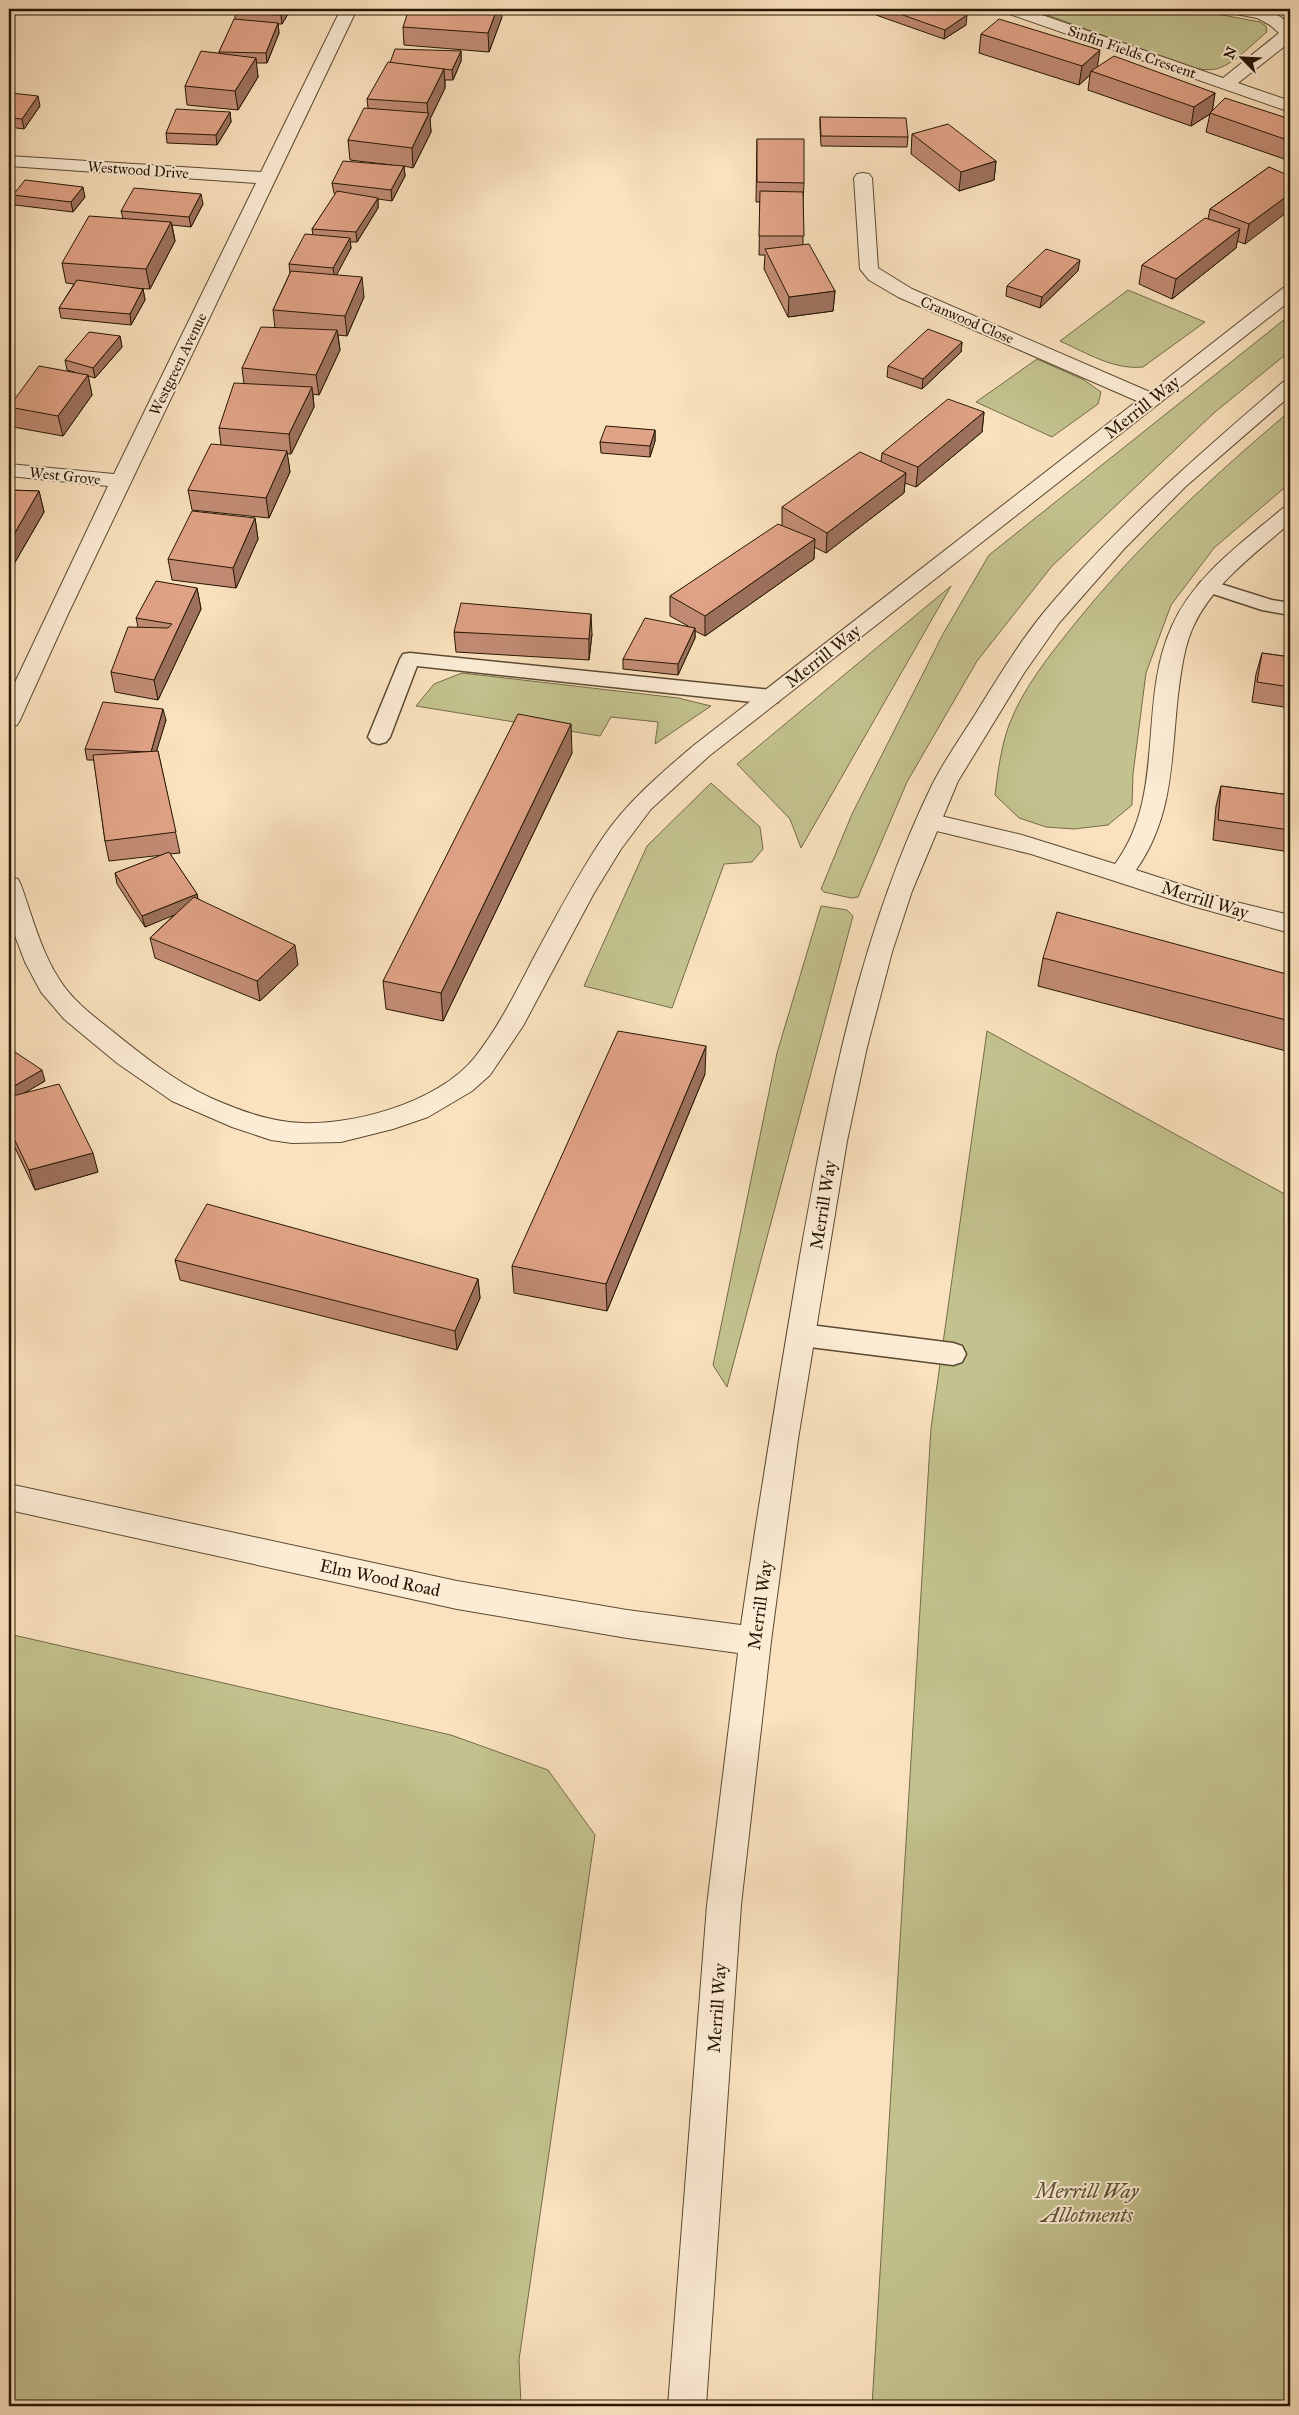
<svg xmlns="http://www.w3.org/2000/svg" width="1299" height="2415" font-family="'IM FELL Great Primer',serif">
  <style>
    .green { fill: #c3c28e; stroke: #746c48 }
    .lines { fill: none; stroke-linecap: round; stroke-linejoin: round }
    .service-casing { stroke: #5b4932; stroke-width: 3 }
    .minor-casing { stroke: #5b4932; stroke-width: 2 }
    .tertiary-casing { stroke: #5b4932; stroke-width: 2 }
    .service { fill: #fcecd5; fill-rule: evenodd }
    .minor { fill: #fcecd5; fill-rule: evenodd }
    .tertiary { fill: #fcecd5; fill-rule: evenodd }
    .wall { fill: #c28c74; stroke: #261603 }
    .shaded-wall { fill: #9e725e; stroke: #261603 }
    .building { fill: #e1a387; stroke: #261603 }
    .labels { text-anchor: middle; stroke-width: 4; stroke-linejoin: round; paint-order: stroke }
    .far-street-label { font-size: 15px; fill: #261603; stroke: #fcecd5 }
    .street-label { font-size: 18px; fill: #261603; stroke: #fcecd5 }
    .near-park-label { font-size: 21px; font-style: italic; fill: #5d5234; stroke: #fcecd5 }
  </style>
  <rect width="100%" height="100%" fill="#fae2be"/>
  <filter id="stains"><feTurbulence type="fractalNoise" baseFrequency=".004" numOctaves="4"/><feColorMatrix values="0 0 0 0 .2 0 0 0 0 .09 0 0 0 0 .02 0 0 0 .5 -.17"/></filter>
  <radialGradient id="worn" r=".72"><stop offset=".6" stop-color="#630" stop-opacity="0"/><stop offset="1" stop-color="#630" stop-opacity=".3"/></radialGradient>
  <!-- green -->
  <g class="green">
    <path d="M1031,9H1190L1260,22L1266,26L1267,32C1253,43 1231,67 1215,69C1206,71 1195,68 1186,66Z"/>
    <path d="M1128,290L1205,322L1143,367C1113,370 1087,353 1060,341Z"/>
    <polygon points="1290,315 1290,351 1215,412 1052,566 977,661 907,782 858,897 851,898 824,892 821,889 852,814 943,634 989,555"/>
    <polygon points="1037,359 1084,380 1101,392 1098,404 1052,437 976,402"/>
    <path d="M1290,411V483L1214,548L1171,605L1146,673L1133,774L1132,805L1108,825L1074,829L1046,827L1019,818L995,795C998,771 1001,747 1009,725C1023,688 1049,656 1073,626C1137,546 1212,477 1290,411Z"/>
    <polygon points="951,586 801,848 790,819 737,764"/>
    <polygon points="462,673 678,698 711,706 655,744 658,722 611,717 600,736 416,706 434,684"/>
    <polygon points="711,783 760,827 763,849 752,862 724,864 672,1008 584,986 647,846"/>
    <polygon points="821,906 847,910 853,916 727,1387 713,1365 777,1053"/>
    <polygon points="987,1031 1290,1197 1290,2406 872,2406 931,1428"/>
    <polygon points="9,1634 451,1735 548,1770 595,1835 519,2360 521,2406 9,2406"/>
  </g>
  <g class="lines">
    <defs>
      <g id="service">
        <polygon points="1208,580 1272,600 1290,603 1290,615 1262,610 1201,590 1198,586 1201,582"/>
        <polygon points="410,653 771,690 778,692 781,697 778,702 771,704 417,666 390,737 386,742 379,744 372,742 368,737 400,659 403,654"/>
        <polygon points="802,1324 953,1343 962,1346 966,1354 962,1362 953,1365 802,1346 793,1342 789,1335 793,1328"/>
      </g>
      <g id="minor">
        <polygon points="341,9 357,9 68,614 20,720 17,725 9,727 9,695 108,486 9,476 9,464 114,474 256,183 9,166 9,156 261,172"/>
        <path d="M1002,9H1025L1223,78L1279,33L1270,25L1257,18L1225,12L1223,9C1246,8 1275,6 1290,26V42L1238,83L1290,101V112L1004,12Z"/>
        <path d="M863,173L869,174L872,178L878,268L912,289L1150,392L1283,288L1290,286V301L709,756L651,809L621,849L594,893L523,1026L490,1075L472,1091L428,1117L393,1129L341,1142L292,1143L271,1140L232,1127L172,1101L117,1063L64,1019L41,992L25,962L9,920V877L18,879L21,885C32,916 41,951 59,979C72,1000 92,1015 111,1030C142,1055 174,1081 211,1098C236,1109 262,1119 289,1122C346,1129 439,1103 475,1057C498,1028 515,994 532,961C554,920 576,878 602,839C627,802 659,775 693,746L1137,401L898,297L869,280L860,269L854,178L857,174Z"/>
        <path d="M1290,506V523C1256,553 1214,583 1194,625C1184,646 1181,672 1178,695C1171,758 1174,816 1136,870L1232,901L1290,915V933L1192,906L1031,854L920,827L916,821L920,815L928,813L1022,835L1115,864C1167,794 1137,702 1172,626C1194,576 1243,542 1283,508Z"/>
      </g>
      <path id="tertiary" d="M1290,380V396L1185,487L1124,549L1059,623L1024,673L958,781L912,891L892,952L867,1047L847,1141L798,1439L771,1641L741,1905L706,2406H668L707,1905L738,1653L627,1638L457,1609L9,1510V1484L457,1581L627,1610L741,1625C759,1502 779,1379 800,1256C829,1094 860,932 933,783C947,756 966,730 981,705C1001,673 1021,640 1045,611C1116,526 1199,454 1283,382Z"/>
    </defs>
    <!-- service casing -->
    <use href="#service" class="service-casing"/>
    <!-- minor casing -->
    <use href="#minor" class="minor-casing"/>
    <!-- tertiary casing -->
    <use href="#tertiary" class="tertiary-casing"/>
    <!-- service -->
    <use href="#service" class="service"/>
    <!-- minor -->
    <use href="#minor" class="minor"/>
    <!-- tertiary -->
    <use href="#tertiary" class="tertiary"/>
  </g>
  <!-- wall -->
  <g class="wall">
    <polygon points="237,9 291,9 282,24 278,24 279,33 267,63 256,63 258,77 238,110 187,105 185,86 219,53 219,52 235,19 235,13"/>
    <polygon points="877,9 948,9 966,25 944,39 876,15"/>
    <polygon points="502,17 489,52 404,45 403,27"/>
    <polygon points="981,34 1097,67 1215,93 1212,111 1290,119 1290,161 1206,132 1210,114 1191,126 1088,90 1090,75 1079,85 979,53"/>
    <polygon points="461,51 461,61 453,80 445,80 445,88 430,119 431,132 413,168 404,166 405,176 392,201 378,199 378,208 357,242 350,242 351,248 336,275 364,297 347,336 338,335 340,350 319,395 313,394 314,407 291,454 287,454 290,472 269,518 192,510 188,490 221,445 219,428 244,384 242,368 275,328 273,310 290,273 289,264 313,235 312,229 336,194 334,193 332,183 392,165 350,160 348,140 368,108 367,99 390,63"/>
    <polygon points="9,96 40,106 24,129 9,127"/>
    <polygon points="230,112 231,122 217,145 167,143 166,133"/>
    <polygon points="820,117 908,137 907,147 821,146 820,127"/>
    <polygon points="912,134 996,161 994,180 959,191 911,154"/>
    <polygon points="757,139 804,183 803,202 803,245 835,291 833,311 788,317 764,269 765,255 759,255 760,202 756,202"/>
    <polygon points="1269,167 1245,244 1237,241 1236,248 1172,299 1139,284 1142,265 1208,219 1210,209"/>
    <polygon points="13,195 85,197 73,212 15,205"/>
    <polygon points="203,204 191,227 172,225 175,241 150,289 131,288 143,289 145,300 131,325 61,318 59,308 74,284 66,283 62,263 123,218 121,211"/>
    <polygon points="1078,271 1040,308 1006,296 1007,286"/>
    <polygon points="120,336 122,347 95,378 88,376 92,395 63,436 13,427 9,406 74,372 67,370 65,360"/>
    <polygon points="962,342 961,352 922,389 887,377 888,366"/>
    <polygon points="984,412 982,432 916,487 905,483 904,493 826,553 814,547 814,559 705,636 695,631 695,638 678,675 623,669 623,659 688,626 670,616 670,596 782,526 782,507 881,461 882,453"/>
    <polygon points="655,430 655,441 650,457 601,453 600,442"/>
    <polygon points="9,490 39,491 44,512 14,564 9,563"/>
    <polygon points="255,518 258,539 236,588 172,580 168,559"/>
    <polygon points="197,588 201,609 158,700 115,692 111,672 138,627 136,618"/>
    <polygon points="454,632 592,634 589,660 456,652"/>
    <polygon points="1262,653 1290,657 1290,708 1252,702 1256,674"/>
    <polygon points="166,720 156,751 158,751 180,853 170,854 197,894 198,899 298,965 260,1001 155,958 150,938 175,914 145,927 117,884 115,873 163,855 109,861 105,841 94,760 87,760 85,749"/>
    <polygon points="572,753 443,1021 386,1009 383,981"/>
    <polygon points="1221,786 1290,795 1290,852 1213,840 1216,806"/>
    <polygon points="1043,958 1290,975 1290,1052 1038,986"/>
    <polygon points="9,1048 45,1081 24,1093 98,1172 35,1190 9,1135"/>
    <polygon points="705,1074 607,1311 514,1293 512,1266"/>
    <polygon points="175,1260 478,1279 480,1298 457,1350 180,1280"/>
  </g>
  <!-- shaded-wall -->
  <g class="shaded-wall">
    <polygon points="285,9 291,9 282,24 281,15"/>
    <polygon points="497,9 501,9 502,17 489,52 488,33"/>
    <polygon points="967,15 966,25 944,39 945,30"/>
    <polygon points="278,23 279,33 267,63 266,53"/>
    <polygon points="1100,50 1097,69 1091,71 1090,75 1079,85 1082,66"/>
    <polygon points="461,51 461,61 453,80 452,70"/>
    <polygon points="256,58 258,77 238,110 235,91"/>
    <polygon points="444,69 445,88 430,119 431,132 413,168 412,148 428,116 427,103"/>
    <polygon points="1215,93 1212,113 1210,113 1210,114 1191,126 1194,107"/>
    <polygon points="38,96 40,106 24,129 22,119"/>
    <polygon points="230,112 231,122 217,145 216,135"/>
    <polygon points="996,161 994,180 959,191 961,172"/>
    <polygon points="404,166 405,176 392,201 391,190"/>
    <polygon points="83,187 85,197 73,212 71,202"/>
    <polygon points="201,194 203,204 191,227 189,217"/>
    <polygon points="1290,194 1290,210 1245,244 1249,224"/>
    <polygon points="378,198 378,208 357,242 356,232"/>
    <polygon points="171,222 175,241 150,289 146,269"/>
    <polygon points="1240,229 1236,248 1172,299 1176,279"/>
    <polygon points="350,238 351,248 335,278 333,268"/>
    <polygon points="1080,260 1078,271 1040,308 1042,297"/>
    <polygon points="362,277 364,297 347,336 345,316"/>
    <polygon points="143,289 145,300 131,325 130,314"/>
    <polygon points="835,291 833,311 788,317 789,297"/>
    <polygon points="337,330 340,350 319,395 316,375"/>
    <polygon points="120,336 122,347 95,378 93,368"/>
    <polygon points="962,342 961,352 922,389 923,379"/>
    <polygon points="88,375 92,395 63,436 58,416"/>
    <polygon points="312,387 314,407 291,454 289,434"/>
    <polygon points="984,412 982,432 916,487 918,467"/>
    <polygon points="655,430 655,441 650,457 650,446"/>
    <polygon points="287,451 290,472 269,518 266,498"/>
    <polygon points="906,473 904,493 826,553 827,533"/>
    <polygon points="39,491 44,512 14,564 9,543"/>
    <polygon points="255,518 258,539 236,588 233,568"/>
    <polygon points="815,539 814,559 705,636 705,616"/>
    <polygon points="197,588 201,609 158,700 154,680"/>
    <polygon points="591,614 592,634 589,660 589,639"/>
    <polygon points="695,628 695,638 678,675 678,664"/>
    <polygon points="163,709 166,720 153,763 151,752"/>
    <polygon points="571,724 572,753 443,1021 441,993"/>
    <polygon points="197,894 199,905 145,927 142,916"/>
    <polygon points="295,945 298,965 260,1001 257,981"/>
    <polygon points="706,1046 705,1074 607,1311 606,1284"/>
    <polygon points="42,1070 45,1081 9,1102 9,1089"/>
    <polygon points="93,1153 98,1172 35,1190 29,1170"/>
    <polygon points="9,1253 14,1268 9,1277"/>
    <polygon points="478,1279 480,1298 457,1350 455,1331"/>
  </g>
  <!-- building -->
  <g class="building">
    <polygon points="237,9 285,9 281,15 235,13"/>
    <polygon points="409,9 497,9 488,33 403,27"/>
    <polygon points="886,9 948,9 967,15 945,30"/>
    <polygon points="234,19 278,23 266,53 219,52"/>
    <polygon points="999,19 1100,50 1082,66 981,34"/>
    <polygon points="395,49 461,51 452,70 390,63"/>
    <polygon points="201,51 256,58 235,91 185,86"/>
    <polygon points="1114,56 1215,93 1194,107 1091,71"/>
    <polygon points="388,62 444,69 427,103 367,99"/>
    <polygon points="11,93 38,96 22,119 9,118 9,96"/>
    <polygon points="1225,98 1290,119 1290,141 1210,113"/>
    <polygon points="364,108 429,113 412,148 348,140"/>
    <polygon points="176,109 230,112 216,135 166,133"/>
    <polygon points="820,117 906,118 908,137 821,136"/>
    <polygon points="948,124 996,161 961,172 912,134"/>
    <polygon points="757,139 804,139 804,183 757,182"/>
    <polygon points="343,161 404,166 391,190 332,183"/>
    <polygon points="1269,167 1290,176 1290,194 1249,224 1210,209"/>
    <polygon points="25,180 83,187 71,202 13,195"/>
    <polygon points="134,188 201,194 189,217 121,211"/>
    <polygon points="337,191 378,198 356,232 312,229"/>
    <polygon points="760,191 803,192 804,236 759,236"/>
    <polygon points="89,216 171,222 146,269 62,263"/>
    <polygon points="1205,218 1240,229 1176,279 1142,265"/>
    <polygon points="305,234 350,238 333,268 289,264"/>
    <polygon points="809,244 835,291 789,297 765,249"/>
    <polygon points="1046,249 1080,260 1042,297 1007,286"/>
    <polygon points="291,271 362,277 345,316 273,310"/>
    <polygon points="77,280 143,289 130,314 59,308"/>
    <polygon points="261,327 337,330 316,375 242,368"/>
    <polygon points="928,329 962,342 923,379 888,366"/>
    <polygon points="89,332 120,336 93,368 65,360"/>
    <polygon points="39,366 88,375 58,416 9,407"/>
    <polygon points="234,383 312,387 289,434 219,428"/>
    <polygon points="948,399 984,412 918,467 882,453"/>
    <polygon points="606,426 655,430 650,446 600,442"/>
    <polygon points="211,444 287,451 266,498 188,490"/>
    <polygon points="860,452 906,473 827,533 782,507"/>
    <polygon points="9,490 39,491 9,543"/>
    <polygon points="192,511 255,518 233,568 168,559"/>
    <polygon points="778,524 815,539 705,616 670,596"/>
    <polygon points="156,581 197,588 154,680 111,672 128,627 168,628 172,624 136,618"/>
    <polygon points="461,603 591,614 589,639 454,632"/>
    <polygon points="645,618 695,628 678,664 623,659"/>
    <polygon points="1262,653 1290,657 1290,687 1257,682"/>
    <polygon points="103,702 163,709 151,752 85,749"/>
    <polygon points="518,714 571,724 441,993 383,981"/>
    <polygon points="158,751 176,832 105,841 93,755"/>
    <polygon points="1221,786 1290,795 1290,830 1218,820"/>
    <polygon points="169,852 197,894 142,916 115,873"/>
    <polygon points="194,897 295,945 257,981 150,938"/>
    <polygon points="1057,912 1290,975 1290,1021 1043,958"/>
    <polygon points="618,1031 706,1046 606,1284 512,1266"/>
    <polygon points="9,1048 42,1070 9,1089"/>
    <polygon points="59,1084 93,1153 29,1170 9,1128 9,1097"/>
    <polygon points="207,1204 478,1279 455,1331 175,1260"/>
  </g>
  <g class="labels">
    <!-- far-street labels -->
    <g class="far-street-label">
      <text transform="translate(1132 52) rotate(19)" y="5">Sinfin Fields Crescent</text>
      <text transform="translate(138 170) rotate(4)" y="5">Westwood Drive</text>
      <text transform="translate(967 320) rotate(23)" y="5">Cranwood Close</text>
      <text transform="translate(178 364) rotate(-64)" y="5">Westgreen Avenue</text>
      <text transform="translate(65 476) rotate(6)" y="5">West Grove</text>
    </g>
    <!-- street labels -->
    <g class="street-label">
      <text transform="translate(1142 407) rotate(-38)" y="6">Merrill Way</text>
      <text transform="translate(823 656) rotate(-38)" y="6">Merrill Way</text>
      <text transform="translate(1205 900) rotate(17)" y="6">Merrill Way</text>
      <text transform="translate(823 1205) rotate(-81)" y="6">Merrill Way</text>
      <text transform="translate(380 1578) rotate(12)" y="6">Elm Wood Road</text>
      <text transform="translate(760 1605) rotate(-82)" y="6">Merrill Way</text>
      <text transform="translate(717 2008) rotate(-86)" y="6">Merrill Way</text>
    </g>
    <!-- near-park labels -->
    <g class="near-park-label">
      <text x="1087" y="2198">Merrill Way<tspan x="1087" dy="24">Allotments</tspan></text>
    </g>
  </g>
  <!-- margin -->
  <rect width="1299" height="2415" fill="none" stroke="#fae2be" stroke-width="30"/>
  <rect x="10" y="10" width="1279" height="2395" fill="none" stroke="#261603" stroke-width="2.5"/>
  <rect x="15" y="15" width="1269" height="2385" fill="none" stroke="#261603"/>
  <!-- north arrow -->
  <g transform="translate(1242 58) rotate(294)" stroke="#fcecd5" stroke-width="4" paint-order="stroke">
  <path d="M0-4L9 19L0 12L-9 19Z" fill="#261603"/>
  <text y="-8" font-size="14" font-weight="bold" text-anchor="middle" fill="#261603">N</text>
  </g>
  <rect width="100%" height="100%" filter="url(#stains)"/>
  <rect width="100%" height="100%" fill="url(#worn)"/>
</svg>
